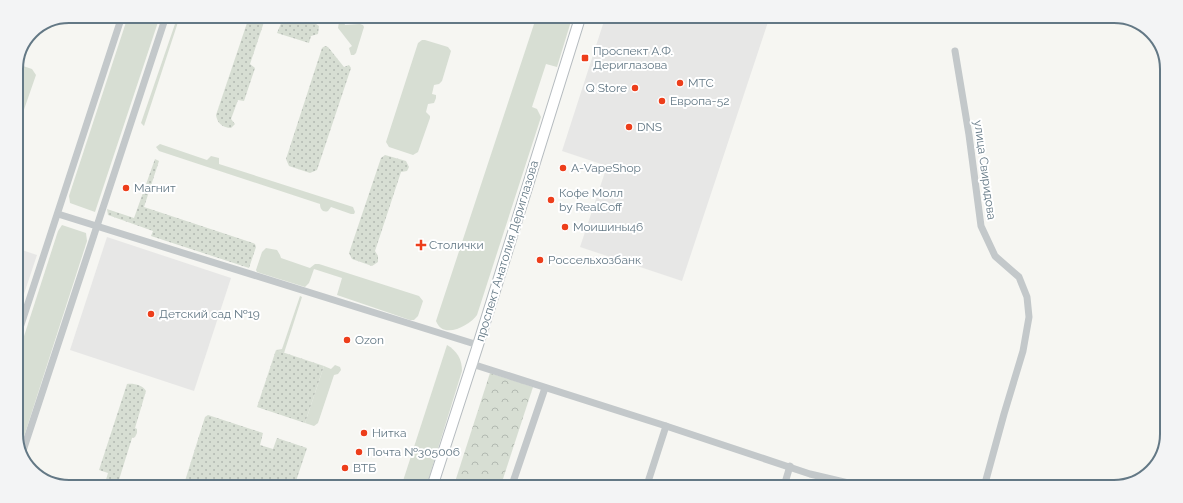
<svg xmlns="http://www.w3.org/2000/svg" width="1183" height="503" font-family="Raleway,sans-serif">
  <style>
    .built { fill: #e7e7e6 }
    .grass { fill: #d7ded3 }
    .forest { fill: url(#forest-crowns) }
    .park { fill: url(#park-dots) }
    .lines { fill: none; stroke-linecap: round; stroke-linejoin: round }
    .secondary-casing { stroke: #b5bbbf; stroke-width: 12 }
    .street { stroke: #c3c8ca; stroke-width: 7 }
    .secondary { stroke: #fff; stroke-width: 10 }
    .poi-dot { fill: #ed3e1b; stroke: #fff; stroke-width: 1.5 }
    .labels { text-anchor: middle; stroke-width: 4; stroke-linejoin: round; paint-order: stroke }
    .poi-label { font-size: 12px; fill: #637885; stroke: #fff; text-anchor: start }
    .street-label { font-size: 12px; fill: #637885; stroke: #fff }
    .rim { fill: none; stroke: #637885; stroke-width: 2 }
  </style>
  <defs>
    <pattern id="forest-crowns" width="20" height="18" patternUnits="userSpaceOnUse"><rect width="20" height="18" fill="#d7ded3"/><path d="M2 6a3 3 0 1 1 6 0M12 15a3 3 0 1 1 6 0" fill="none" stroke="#b2b9b1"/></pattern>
    <pattern id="park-dots" width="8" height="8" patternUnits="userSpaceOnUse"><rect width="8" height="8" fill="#d7ded3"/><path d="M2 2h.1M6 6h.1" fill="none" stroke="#b2b9b1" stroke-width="1.8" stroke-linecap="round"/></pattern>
  </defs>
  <rect width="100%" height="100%" fill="#f6f6f2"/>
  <!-- built -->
  <g class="built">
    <polygon points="605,18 769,19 682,281 580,247 607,166 562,151"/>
    <polygon points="107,237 231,278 194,391 70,350"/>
    <polygon points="16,248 37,255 16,318"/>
  </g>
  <!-- grass -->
  <g class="grass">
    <polygon points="128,16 160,16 95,212 70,203 69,196"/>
    <polygon points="171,16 180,16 144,126 141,123 176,21"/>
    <path d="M536,18H572L557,67L546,64L532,107L537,109L541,117L477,315C469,326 443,340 436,321Z"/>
    <polygon points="342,21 344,22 345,25 360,24 363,25 364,27 356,53 354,55 351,55 349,48 352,46 338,28 339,22"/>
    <polygon points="422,40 425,40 448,47 451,51 442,81 439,84 434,85 432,94 436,95 436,98 434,103 428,104 426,112 430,116 430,118 418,152 413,155 389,147 386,142 418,43"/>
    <polygon points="17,64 32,69 36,75 19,124 18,124 16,130"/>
    <path d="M160,144L207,160L211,156L219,158V164L353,207L355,212L354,214H351L331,207L328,211C323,213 320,209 320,204L159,151L156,147Z"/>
    <polygon points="62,225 86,233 87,241 20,449 16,438 16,361 58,231"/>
    <polygon points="266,248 277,250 280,255 281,258 310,268 315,264 319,264 419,296 423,301 418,316 414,320 410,320 337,295 342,278 314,269 309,283 305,287 260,273 257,272 256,270 262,252"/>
    <polygon points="300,296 302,297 284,353 276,350 282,349"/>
    <path d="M447,345C457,351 462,359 462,371L427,484H402Z"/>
    <polygon points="335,365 340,367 341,370 338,374 334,375 318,423 314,426 305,423 324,366 331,369"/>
  </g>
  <!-- forest -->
  <polygon class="forest" points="490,373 533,387 501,485 454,485"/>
  <!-- park -->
  <g class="park">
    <path d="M249,17H262L264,22L250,64L255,68L244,101L238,100L231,119L235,124L231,128C223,128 217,123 216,115Z"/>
    <polygon points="282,21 316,24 319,26 318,34 311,36 309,43 277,33"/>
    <polygon points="325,46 328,47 344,67 349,65 351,68 317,170 310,173 289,166 286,159 322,48"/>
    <polygon points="385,155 406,161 409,167 407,171 401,172 375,251 378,256 378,262 372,266 352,259 349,253 381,158"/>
    <polygon points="155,159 159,161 144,207 253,243 255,244 256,247 249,268 151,236 153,231 108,215 107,209 134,218"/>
    <polygon points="276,350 324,366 305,423 257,407"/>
    <path d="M127,384C133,383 143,385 146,391L135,428L137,429V433L135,437L132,438L118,483H105L108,473L99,470Z"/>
    <polygon points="208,415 263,433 260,445 273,449 277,438 307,448 295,484 184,484 205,417"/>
  </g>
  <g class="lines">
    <defs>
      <polyline id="secondary" points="433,484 478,345 580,18"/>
    </defs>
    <!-- secondary casing -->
    <use href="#secondary" class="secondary-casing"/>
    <!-- street -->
    <g class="street">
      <polyline points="955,51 969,135 981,226 995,256 1019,277 1027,297 1029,317 1023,351 1004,414 984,487"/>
      <polyline points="58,214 478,345"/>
      <polyline points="16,340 122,16"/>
      <polyline points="472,364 666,426 810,474 861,486"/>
      <polyline points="22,454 166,16"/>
      <polyline points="512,485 545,388"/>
      <polyline points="647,485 666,426"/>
      <polyline points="784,486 790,466"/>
    </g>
    <!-- secondary -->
    <use href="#secondary" class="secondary"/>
  </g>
  <!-- markers -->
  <g class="poi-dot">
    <rect x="581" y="54" width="8" height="8" rx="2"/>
    <circle cx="680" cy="83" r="4"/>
    <circle cx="635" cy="88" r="4"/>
    <circle cx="662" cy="101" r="4"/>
    <circle cx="629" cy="127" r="4"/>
    <circle cx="563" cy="168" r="4"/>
    <circle cx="126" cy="188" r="4"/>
    <circle cx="551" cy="200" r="4"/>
    <circle cx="565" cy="227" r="4"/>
    <path d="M419 239h4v4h4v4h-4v4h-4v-4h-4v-4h4z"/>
    <circle cx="540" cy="260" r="4"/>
    <circle cx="151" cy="314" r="4"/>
    <circle cx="347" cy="340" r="4"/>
    <circle cx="364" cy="433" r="4"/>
    <circle cx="359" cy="452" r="4"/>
    <circle cx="345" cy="468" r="4"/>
  </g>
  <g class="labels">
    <!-- poi labels -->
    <g class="poi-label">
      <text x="593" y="55">Проспект А.Ф.<tspan x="593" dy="14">Дериглазова</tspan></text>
      <text x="688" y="87">МТС</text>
      <text x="627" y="92" text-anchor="end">Q Store</text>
      <text x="670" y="105">Европа-52</text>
      <text x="637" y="131">DNS</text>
      <text x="571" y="172">A-VapeShop</text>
      <text x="134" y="192">Магнит</text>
      <text x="559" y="197">Кофе Молл<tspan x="559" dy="14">by RealCoff</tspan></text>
      <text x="573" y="231">Моишины46</text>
      <text x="429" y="249">Столички</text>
      <text x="548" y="264">Россельхозбанк</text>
      <text x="159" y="318">Детский сад №19</text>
      <text x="355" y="344">Ozon</text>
      <text x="372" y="437">Нитка</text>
      <text x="367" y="456">Почта №305006</text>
      <text x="353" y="472">ВТБ</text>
    </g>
    <!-- street labels -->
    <g class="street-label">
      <text transform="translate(985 170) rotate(82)" y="4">улица Свиридова</text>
      <text transform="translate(507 251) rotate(-73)" y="4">проспект Анатолия Дериглазова</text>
    </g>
  </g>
  <!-- crop -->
  <path d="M0 0H1183V503H0ZM69 23H1114A46 46 0 0 1 1160 69V434A46 46 0 0 1 1114 480H69A46 46 0 0 1 23 434V69A46 46 0 0 1 69 23Z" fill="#f3f4f5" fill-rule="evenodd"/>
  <path class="rim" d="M69 23H1114A46 46 0 0 1 1160 69V434A46 46 0 0 1 1114 480H69A46 46 0 0 1 23 434V69A46 46 0 0 1 69 23Z"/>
</svg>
